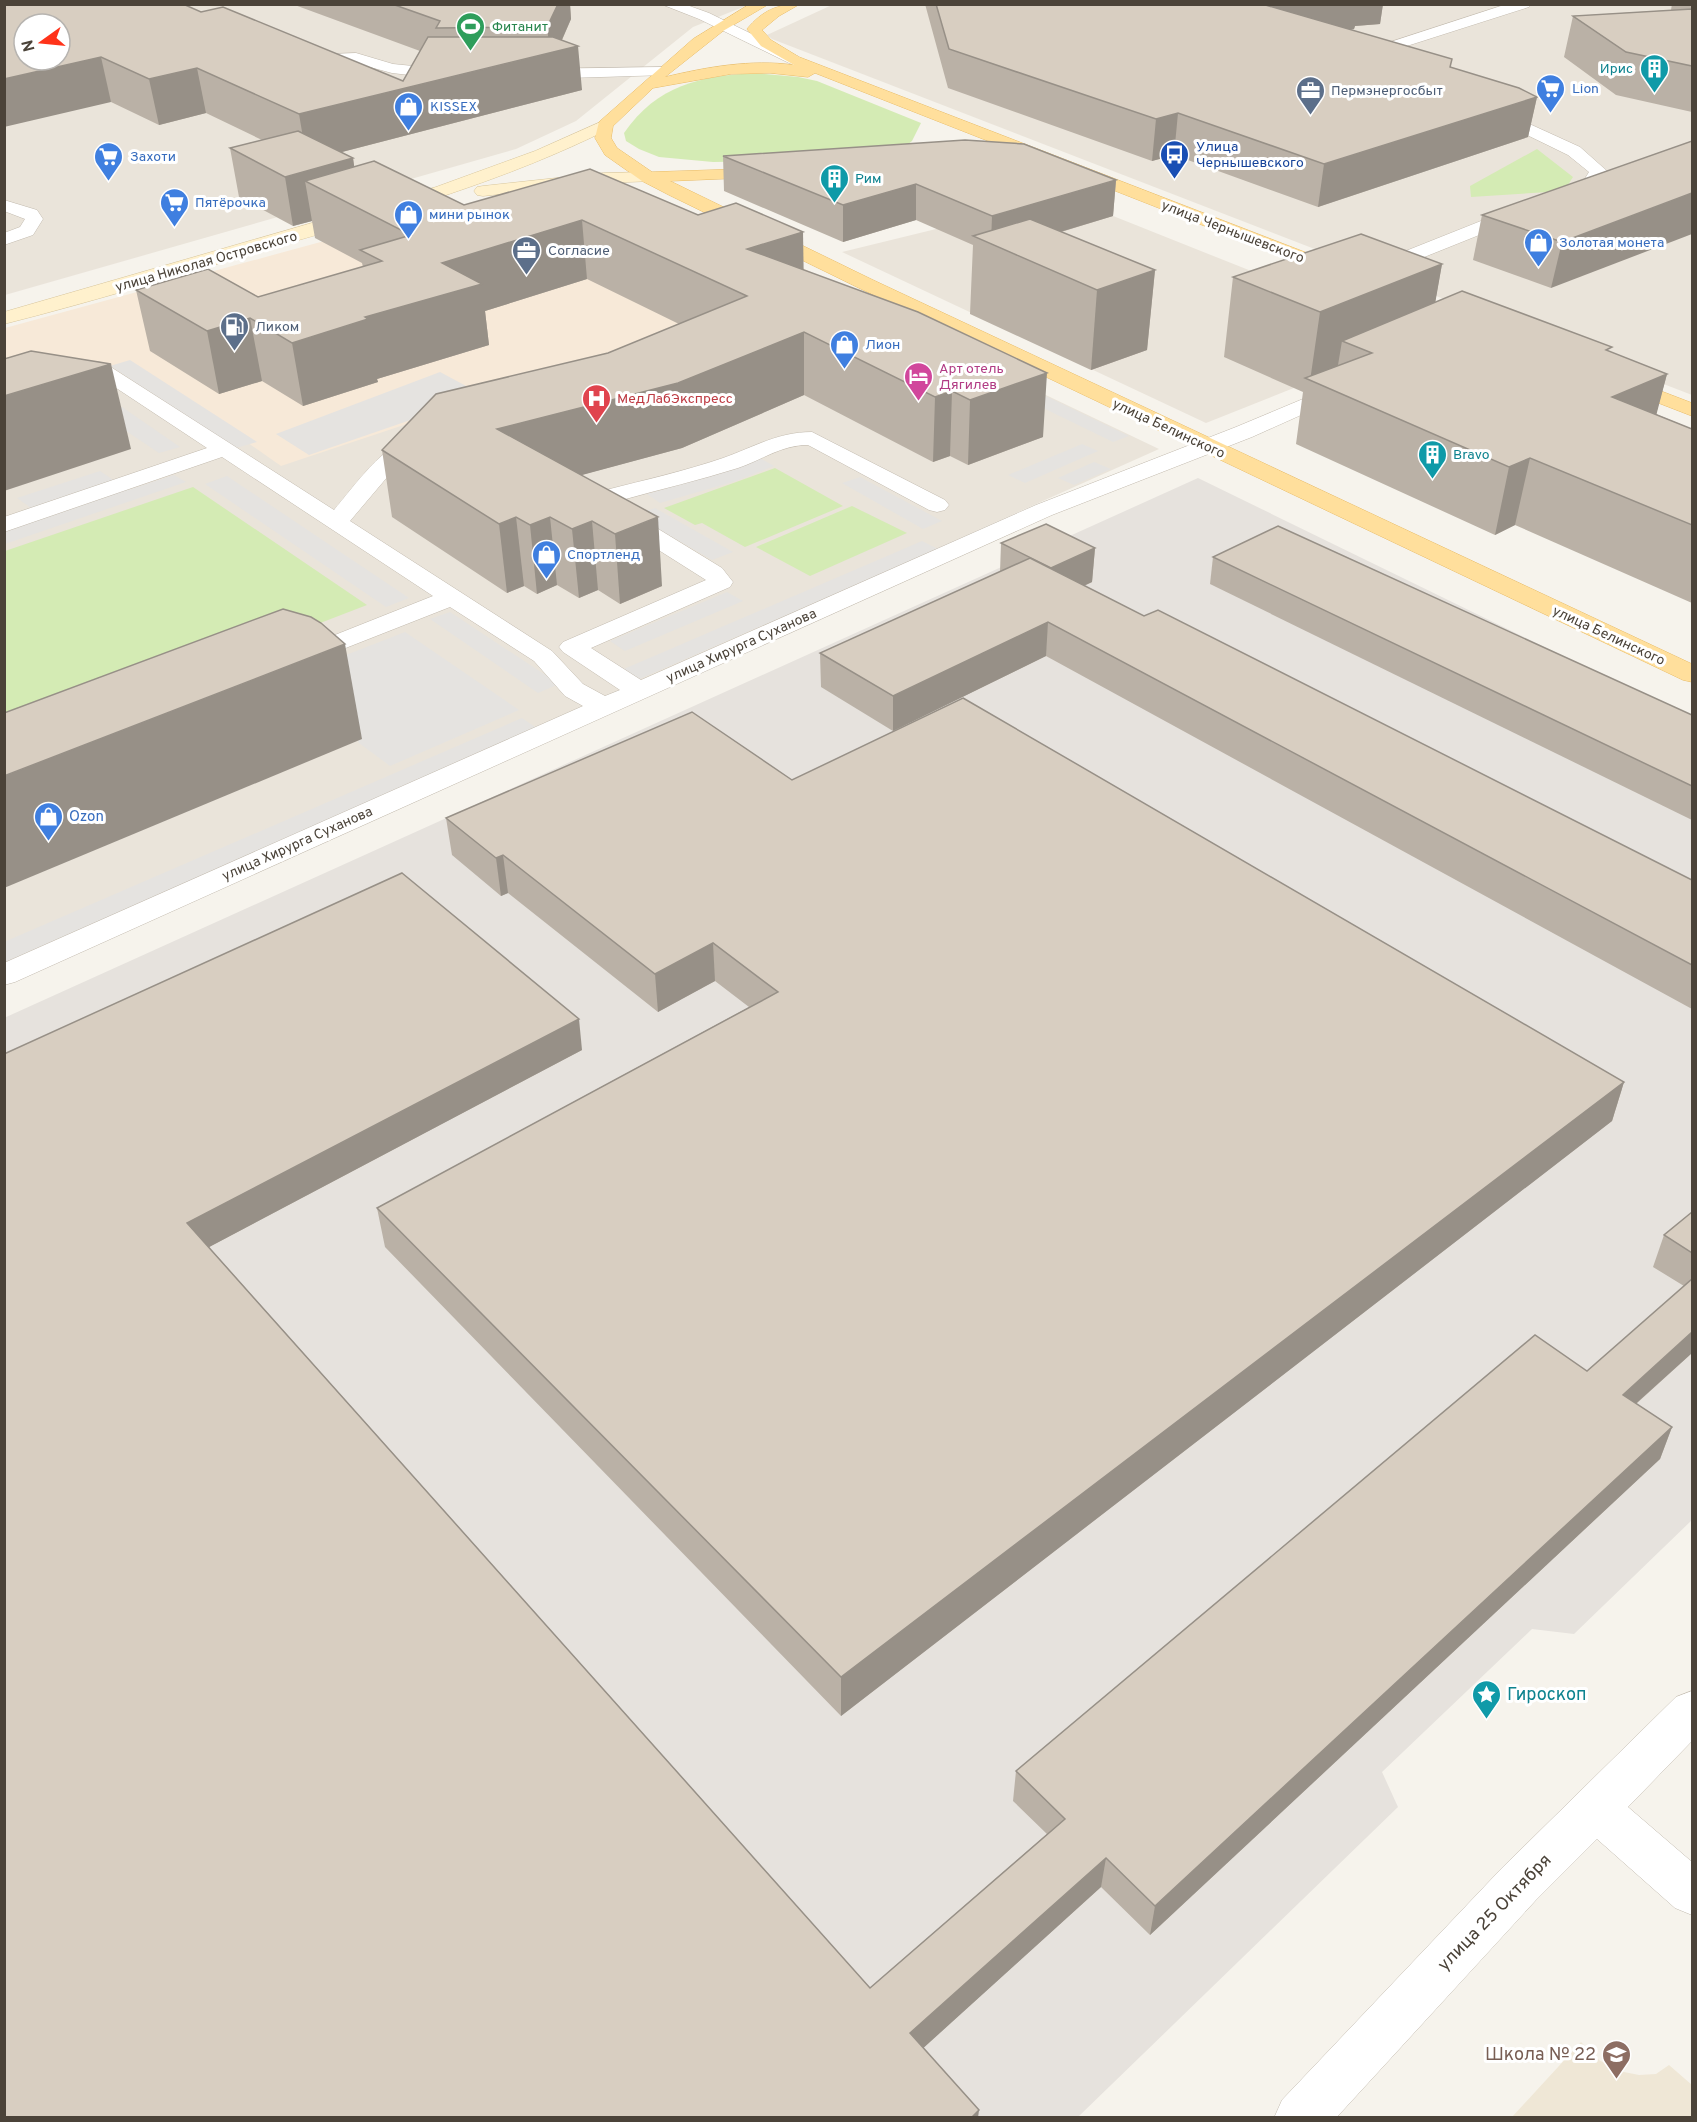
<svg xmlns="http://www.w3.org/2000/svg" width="1697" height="2122" font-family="Overpass,sans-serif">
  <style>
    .residential { fill: #eae4da; fill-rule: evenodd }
    .commercial { fill: #f7e9d8 }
    .industrial { fill: #e6e2dd }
    .education { fill: #efe7d6 }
    .green { fill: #d4ebb4 }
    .parking { fill: #e5e3e0 }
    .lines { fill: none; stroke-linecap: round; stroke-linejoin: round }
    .street-casing { stroke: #c2baae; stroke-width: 1 }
    .secondary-casing { stroke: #d7c59b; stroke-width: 1 }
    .primary-casing { stroke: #e8bc68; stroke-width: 1 }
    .street { fill: #fff; fill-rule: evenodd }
    .secondary { fill: #fff1cd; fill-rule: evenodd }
    .primary { fill: #ffdf9c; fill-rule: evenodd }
    .wall { fill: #bab1a6 }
    .shaded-wall { fill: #979087 }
    .building { fill: #d8cec1; stroke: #979087; stroke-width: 1.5; fill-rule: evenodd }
    .labels { text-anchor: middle; stroke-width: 6; stroke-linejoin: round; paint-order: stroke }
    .far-leisure-label { font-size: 14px; fill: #27864d; stroke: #fff; text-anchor: start }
    .far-culture-label { font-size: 14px; fill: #0d838f; stroke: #fff; text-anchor: start }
    .far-shop-label { font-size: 14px; fill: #366cbe; stroke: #fff; text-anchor: start }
    .far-service-label { font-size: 14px; fill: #4e5e75; stroke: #fff; text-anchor: start }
    .far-transit-label { font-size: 14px; fill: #164399; stroke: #fff; text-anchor: start }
    .far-street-label { font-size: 14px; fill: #4b4339; stroke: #fff }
    .far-hotel-label { font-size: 14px; fill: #b23c85; stroke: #fff; text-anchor: start }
    .far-health-label { font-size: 14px; fill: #be3a42; stroke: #fff; text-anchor: start }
    .shop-label { font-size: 15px; fill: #366cbe; stroke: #fff; text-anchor: start }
    .near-culture-label { font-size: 18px; fill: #0d838f; stroke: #fff; text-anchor: start }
    .near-street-label { font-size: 18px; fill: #4b4339; stroke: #fff }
    .near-education-label { font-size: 18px; fill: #785e54; stroke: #fff; text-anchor: end }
  </style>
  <rect width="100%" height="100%" fill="#f6f3ec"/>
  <!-- residential -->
  <g class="residential">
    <polygon points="834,4 1692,5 1692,395 772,39 767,35"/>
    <path d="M5,5H748L693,27L576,121L516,149L5,295ZM24,24H60V60H24Z"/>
    <polygon points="1058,194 1419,338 1206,423 842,252 977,219"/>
    <polygon points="819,287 1159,449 5,966 5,412 143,369"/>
  </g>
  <!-- commercial -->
  <polygon class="commercial" points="647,194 832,282 281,466 143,369 5,412 5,328 427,213"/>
  <!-- industrial -->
  <polygon class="industrial" points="1198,478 1692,719 1692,1520 1574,1634 1532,1629 1382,1772 1398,1807 1078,2117 5,2117 4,1018"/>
  <!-- education -->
  <polygon class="education" points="1581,2042 1599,2060 1619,2071 1639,2075 1656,2074 1669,2065 1692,2085 1692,2117 1512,2117"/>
  <!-- green -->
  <g class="green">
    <path d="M755,73L798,77L817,81L921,123L912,141L903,148L792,161L713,162L659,157L639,149L626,141L624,133C657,85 700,76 755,73Z"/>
    <polygon points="1537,149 1573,177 1564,191 1471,197 1470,186"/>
    <polygon points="775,468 843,506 745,547 702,523 695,525 664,508"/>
    <polygon points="193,487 367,605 9,743 5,739 5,551"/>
    <polygon points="852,506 907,533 810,576 756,547"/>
  </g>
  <!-- parking -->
  <g class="parking">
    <polygon points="843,299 1129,436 1113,442 827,303"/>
    <polygon points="130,360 257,442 236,448 110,366"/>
    <polygon points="440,372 483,395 309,455 276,434"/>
    <polygon points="122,407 180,447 159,453 101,414"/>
    <polygon points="1082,444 1098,451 1025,483 1008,475"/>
    <polygon points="760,458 774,466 736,481 660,503 647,494 721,473"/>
    <polygon points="1094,462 1111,469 1074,485 1058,478"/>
    <polygon points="100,471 128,490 174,475 186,482 5,544 4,518 31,508 17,498"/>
    <polygon points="227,476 409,598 386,607 205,484"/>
    <polygon points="860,477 942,521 923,529 842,483"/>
    <polygon points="655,508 733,552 712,560 634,515"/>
    <polygon points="922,541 938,549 619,688 603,678"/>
    <polygon points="727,592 743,601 625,651 610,641"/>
    <polygon points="450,612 559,684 538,693 430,619"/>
    <polygon points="405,632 519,710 390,766 359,743 349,723 277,682"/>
    <polygon points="522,718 538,729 5,962 4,942"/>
  </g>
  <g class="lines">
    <defs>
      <g id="street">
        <polygon points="661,4 684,4 709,13 799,57 802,60 794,65 789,63 699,19"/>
        <path d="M1507,4H1531L1529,7L1388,52L1406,64L1403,67C1392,70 1377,61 1373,50L1375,47Z"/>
        <polygon points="356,53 393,64 453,70 461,75 453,80 392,73 355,63 332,64 324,59 332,54"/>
        <polygon points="662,67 670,72 667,75 535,79 527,74 535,69"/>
        <polygon points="1490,106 1580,147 1607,171 1596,188 1382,274 1368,274 1366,270 1368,266 1584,180 1589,172 1568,155 1484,114 1482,111"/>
        <polygon points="4,200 37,210 43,219 33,235 4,245 4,233 20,227 25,219 4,211"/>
        <path d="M99,362L106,364L334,510C354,487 394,428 429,436L432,441L429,446L400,462L350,521L552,651L583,684L605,696L620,690L563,652L559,647L563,642L706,580L600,513L596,500L606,490C645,480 685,471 723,458C754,447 778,432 812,432L945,500L949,505L945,510L937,512L929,510L808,445C781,445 762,460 738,468C700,480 661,489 622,500L619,505L722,568L733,582L730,587L591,648L641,680L1036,505L1236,427L1334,386L1341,384L1348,386L1352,390L1348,394L1252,437L1052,515L15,982L4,985V963L583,706L565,696L534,661L450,607L310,662L301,665L292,662L288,657L292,652L433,596L222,457L4,532V517L207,448L92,372L89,368L92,364Z"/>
        <polygon points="1692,1691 1692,1741 1628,1807 1692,1862 1692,1915 1675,1908 1597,1839 1536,1900 1336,2118 1274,2118 1282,2100 1502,1868 1676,1697"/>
      </g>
      <g id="secondary">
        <path d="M605,120L611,122L613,125L611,128C507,180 396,212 285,244C192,271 99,300 4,324V312L436,187L535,151Z"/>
        <polygon points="648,172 654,173 657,177 654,181 603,183 483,196 477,195 474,191 477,187 483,186 603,173"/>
      </g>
      <g id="primary">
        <path d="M750,4H769L723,31L665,77C707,67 751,59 794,65L761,46L747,29C762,11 777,4 800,4L779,16L762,30L771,40L799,57L1346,268L1348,272L1346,276H1332L815,73L808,77L770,73L731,74L653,88L613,126L611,138L617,148L652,172L773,168L776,172L773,176L767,177L670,181L873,280L1692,664V682L1683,680L859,288L669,195L642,181L605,155L595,138L599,122L693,39Z"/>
        <polygon points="1619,375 1692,403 1692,416 1612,385 1609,381 1612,377"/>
      </g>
    </defs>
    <!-- street casing -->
    <use href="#street" class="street-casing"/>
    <!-- secondary casing -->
    <use href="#secondary" class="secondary-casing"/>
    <!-- primary casing -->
    <use href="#primary" class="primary-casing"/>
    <!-- street -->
    <use href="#street" class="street"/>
    <!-- secondary -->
    <use href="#secondary" class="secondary"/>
    <!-- primary -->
    <use href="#primary" class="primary"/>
  </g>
  <!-- wall -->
  <g class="wall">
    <polygon points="4,4 201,12 403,81 420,51 292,4 570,4 571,19 562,40 582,90 342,152 353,158 354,167 464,205 698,215 803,232 803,270 1043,437 968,465 950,456 933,462 804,395 682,448 581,475 662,586 620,604 598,590 579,598 557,585 537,594 524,586 507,593 392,517 382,450 608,353 679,324 587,279 485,311 489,345 377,379 378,382 303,406 262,381 219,394 150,351 136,290 258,297 363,267 362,263 315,238 312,221 293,226 239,197 230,148 262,140 206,113 159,125 111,102"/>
    <polygon points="925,4 1383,4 1380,24 1355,26 1354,29 1350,30 1450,67 1537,97 1528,137 1318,207 1174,155 1152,161 948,88"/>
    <polygon points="1672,4 1692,4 1692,112 1616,95 1564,57 1573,16 1671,10"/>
    <polygon points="1692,141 1551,288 1473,260 1482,215"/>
    <polygon points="723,156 1116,180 1113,216 1061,232 1155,270 1147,350 1091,370 970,314 973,245 916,220 843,242 724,191"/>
    <polygon points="1442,264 1435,302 1611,352 1667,374 1656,414 1692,429 1692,603 1515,525 1495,535 1296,444 1303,392 1224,357 1233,277"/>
    <polygon points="1001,543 1095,548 1092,582 1084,586 1144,616 1692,880 1692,1009 1046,656 893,731 821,687 820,653 1000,572"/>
    <polygon points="1213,557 1692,715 1692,820 1210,584"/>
    <polygon points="792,780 1624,1082 1612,1121 841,1716 385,1247 377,1208 749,1007 715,981 658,1012 508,893 501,896 452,855 446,818"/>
    <polygon points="582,1050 209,1247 870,1988 1047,1834 1013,1801 1016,1771 1587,1371 1684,1286 1653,1267 1664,1235 1692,1212 1692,1353 1636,1404 1672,1427 1660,1459 1150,1935 1101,1887 923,2048 4,1054"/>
  </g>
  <!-- shaded-wall -->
  <g class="shaded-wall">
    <polygon points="558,4 570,4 571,19 557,51 578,46 582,90 307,161 299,114 550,53 547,27"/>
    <polygon points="1253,4 1383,4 1380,24 1355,26 1354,29 1249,39"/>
    <polygon points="101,57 111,102 4,127 4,79"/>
    <polygon points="197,68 206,113 159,125 149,79"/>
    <polygon points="1537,97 1528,137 1318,207 1324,164"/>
    <polygon points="1178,113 1174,155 1152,161 1156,119"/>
    <polygon points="353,158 360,207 305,181 312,221 293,226 285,177"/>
    <polygon points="1116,180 1113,216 1004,249 991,244 992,216"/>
    <polygon points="916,184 916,220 843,242 843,205"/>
    <polygon points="1692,193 1692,234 1551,288 1562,242"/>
    <polygon points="582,220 587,279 485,311 489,345 377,379 378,382 303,406 292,343 365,317 442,263"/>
    <polygon points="803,232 804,291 747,249"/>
    <polygon points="1442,264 1428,344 1372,353 1342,341 1335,383 1310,381 1320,312"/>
    <polygon points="1155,270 1147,350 1091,370 1097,290"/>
    <polygon points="250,318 262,381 219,394 207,331"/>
    <polygon points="804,332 804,395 682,448 504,496 497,429"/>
    <polygon points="111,364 131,449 4,491 4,396"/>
    <polygon points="1047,373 1043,437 968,465 970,400"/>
    <polygon points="1667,374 1650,439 1612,397"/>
    <polygon points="952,391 950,456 933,462 935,397"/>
    <polygon points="1530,458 1515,525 1495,535 1509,467"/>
    <polygon points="516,517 524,586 507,593 499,524"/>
    <polygon points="550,517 557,585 537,594 530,525"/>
    <polygon points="658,517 662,586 620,604 615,534"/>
    <polygon points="592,521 598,590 579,598 572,529"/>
    <polygon points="1095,548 1092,582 1048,602 1051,568"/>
    <polygon points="1048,622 1046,656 893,731 893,696"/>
    <polygon points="345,644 362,739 4,888 4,776"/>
    <polygon points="503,855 508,893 501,896 496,858"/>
    <polygon points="713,943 715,981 658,1012 655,974"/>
    <polygon points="579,1019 582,1050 196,1254 187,1223"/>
    <polygon points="1624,1082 1612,1121 841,1716 841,1677"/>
    <polygon points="1692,1332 1692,1353 1611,1426 1623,1395"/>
    <polygon points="1672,1427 1660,1459 1150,1935 1155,1906"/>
    <polygon points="1106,1858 1101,1887 909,2061 910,2033"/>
    <polygon points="979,2110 978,2118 971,2118"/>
  </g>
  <!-- building -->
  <g class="building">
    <path d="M4,4H183L201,12L223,7L403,81L428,37H553L578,46L299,114L197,68L149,79L101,57L4,79ZM24,24H60V60H24Z"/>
    <polygon points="392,4 558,4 547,27 436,28 440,21"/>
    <polygon points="936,4 1262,4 1452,59 1450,67 1519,88 1537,97 1324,164 1178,113 1156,119 949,49"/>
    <polygon points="1692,9 1692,66 1626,52 1573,16"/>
    <polygon points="298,131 353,158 285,177 230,148"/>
    <polygon points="965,140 1024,144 1116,180 992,216 916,184 843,205 723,156"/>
    <polygon points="1692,141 1692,193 1562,242 1482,215"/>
    <polygon points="374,161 464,205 590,169 698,215 736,203 803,232 747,249 918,312 1047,373 970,400 952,391 935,397 804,332 678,383 497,429 658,517 615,534 592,521 572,529 550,517 530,525 516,517 499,524 382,450 436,394 608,353 747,296 582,220 442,263 482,284 365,317 368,319 292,343 250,318 207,331 136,290 208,269 258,297 382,261 360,250 411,235 305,181"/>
    <polygon points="1030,219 1155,270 1097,290 973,236"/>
    <polygon points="1361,234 1442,264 1320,312 1233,277"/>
    <polygon points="1462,291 1612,347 1606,350 1667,374 1612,397 1692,429 1692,525 1530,458 1509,467 1305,378 1372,353 1342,341"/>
    <polygon points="31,351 111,364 4,396 4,359"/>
    <polygon points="1046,524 1095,548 1051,568 1001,543"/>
    <polygon points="1278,526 1692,715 1692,786 1213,557"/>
    <polygon points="1030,558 1144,616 1158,610 1692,880 1692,965 1048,622 893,696 820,653"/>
    <polygon points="283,609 311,617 321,623 345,644 4,776 4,713"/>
    <polygon points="963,698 1624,1082 841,1677 377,1208 778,992 713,943 655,974 503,855 496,858 446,818 692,712 792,780"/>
    <polygon points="402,873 579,1019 187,1223 870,1988 1065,1819 1016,1771 1535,1335 1587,1371 1692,1279 1692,1332 1623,1395 1672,1427 1155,1906 1106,1858 910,2033 979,2110 971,2118 4,2118 4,1054"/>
    <polygon points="1692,1212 1692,1253 1664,1235"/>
  </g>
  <!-- icons -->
  <defs>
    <symbol id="stadium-pin" viewBox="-11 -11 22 30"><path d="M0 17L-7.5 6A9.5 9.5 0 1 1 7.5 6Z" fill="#2e9e5b" stroke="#fff"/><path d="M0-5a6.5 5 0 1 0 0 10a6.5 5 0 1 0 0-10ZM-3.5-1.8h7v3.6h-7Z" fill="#fff"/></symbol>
    <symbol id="building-pin" viewBox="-11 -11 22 30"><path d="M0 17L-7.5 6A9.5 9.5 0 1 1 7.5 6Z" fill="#0f9aa8" stroke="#fff"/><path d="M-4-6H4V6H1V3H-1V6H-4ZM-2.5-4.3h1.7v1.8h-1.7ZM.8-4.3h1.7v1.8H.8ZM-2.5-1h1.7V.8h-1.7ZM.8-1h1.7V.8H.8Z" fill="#fff"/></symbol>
    <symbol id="supermarket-pin" viewBox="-11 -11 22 30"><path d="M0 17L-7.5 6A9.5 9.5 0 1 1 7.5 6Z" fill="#3f7fe0" stroke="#fff"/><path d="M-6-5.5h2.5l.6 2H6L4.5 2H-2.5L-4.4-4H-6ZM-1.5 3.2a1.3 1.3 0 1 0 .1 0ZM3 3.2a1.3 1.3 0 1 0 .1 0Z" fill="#fff"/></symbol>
    <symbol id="office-pin" viewBox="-11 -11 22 30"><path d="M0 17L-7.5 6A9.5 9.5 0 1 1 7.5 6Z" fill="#5c6f8a" stroke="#fff"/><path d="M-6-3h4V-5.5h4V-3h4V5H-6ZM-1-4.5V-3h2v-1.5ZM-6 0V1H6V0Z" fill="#fff"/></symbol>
    <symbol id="shop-pin" viewBox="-11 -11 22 30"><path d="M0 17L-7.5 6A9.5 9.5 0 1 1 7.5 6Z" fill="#3f7fe0" stroke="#fff"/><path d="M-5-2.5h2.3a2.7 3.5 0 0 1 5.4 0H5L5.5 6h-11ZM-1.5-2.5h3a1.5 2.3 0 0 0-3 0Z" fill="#fff"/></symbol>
    <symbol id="bus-pin" viewBox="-11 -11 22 30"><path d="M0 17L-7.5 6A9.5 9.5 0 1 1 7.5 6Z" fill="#1a4fb4" stroke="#fff"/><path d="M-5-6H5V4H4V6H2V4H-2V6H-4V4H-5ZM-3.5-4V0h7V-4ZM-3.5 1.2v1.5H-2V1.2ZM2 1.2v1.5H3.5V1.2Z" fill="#fff"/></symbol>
    <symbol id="fuel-pin" viewBox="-11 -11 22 30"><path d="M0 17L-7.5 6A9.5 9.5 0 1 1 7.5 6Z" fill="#5c6f8a" stroke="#fff"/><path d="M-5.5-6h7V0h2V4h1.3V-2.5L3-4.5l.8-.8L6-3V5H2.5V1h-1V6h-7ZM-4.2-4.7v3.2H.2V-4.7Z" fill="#fff"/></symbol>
    <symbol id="hotel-pin" viewBox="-11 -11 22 30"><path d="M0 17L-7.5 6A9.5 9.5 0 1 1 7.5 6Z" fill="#d1479c" stroke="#fff"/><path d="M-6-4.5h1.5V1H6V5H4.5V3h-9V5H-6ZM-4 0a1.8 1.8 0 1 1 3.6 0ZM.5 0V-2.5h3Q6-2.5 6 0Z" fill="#fff"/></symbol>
    <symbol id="hospital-pin" viewBox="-11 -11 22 30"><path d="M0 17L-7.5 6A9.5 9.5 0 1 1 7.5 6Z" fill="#e0444e" stroke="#fff"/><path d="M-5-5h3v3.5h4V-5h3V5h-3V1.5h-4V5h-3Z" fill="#fff"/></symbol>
    <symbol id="sight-pin" viewBox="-11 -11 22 30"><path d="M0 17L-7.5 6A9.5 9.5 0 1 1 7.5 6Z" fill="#0f9aa8" stroke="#fff"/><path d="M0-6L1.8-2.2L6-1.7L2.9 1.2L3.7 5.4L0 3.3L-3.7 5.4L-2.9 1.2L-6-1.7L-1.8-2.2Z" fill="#fff"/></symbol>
    <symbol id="school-pin" viewBox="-11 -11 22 30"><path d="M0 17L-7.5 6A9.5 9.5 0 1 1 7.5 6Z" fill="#8d6e63" stroke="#fff"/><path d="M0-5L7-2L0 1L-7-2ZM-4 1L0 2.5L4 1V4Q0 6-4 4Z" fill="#fff"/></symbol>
  </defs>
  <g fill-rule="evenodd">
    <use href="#stadium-pin" x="454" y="10" width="33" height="45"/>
    <use href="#building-pin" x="1638" y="52" width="33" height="45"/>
    <use href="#supermarket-pin" x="1534" y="72" width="33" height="45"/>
    <use href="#office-pin" x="1294" y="74" width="33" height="45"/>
    <use href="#shop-pin" x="392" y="90" width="33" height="45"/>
    <use href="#bus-pin" x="1158" y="138" width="33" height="45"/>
    <use href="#supermarket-pin" x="92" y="140" width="33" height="45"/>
    <use href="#building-pin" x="818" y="162" width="33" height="45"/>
    <use href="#supermarket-pin" x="158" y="186" width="33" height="45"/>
    <use href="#shop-pin" x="392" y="198" width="33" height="45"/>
    <use href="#shop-pin" x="1522" y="226" width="33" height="45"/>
    <use href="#office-pin" x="510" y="234" width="33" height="45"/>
    <use href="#fuel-pin" x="218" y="310" width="33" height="45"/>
    <use href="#shop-pin" x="828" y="328" width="33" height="45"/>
    <use href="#hotel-pin" x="902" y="360" width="33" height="45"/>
    <use href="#hospital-pin" x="580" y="382" width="33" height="45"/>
    <use href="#building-pin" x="1416" y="438" width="33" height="45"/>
    <use href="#shop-pin" x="530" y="538" width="33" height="45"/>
    <use href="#shop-pin" x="32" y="800" width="33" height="45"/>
    <use href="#sight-pin" x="1470" y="1678" width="33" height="45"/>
    <use href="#school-pin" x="1600" y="2038" width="33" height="45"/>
  </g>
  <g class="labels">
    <!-- far-leisure labels -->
    <g class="far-leisure-label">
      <text x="492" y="31">Фитанит</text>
    </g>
    <!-- far-culture labels -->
    <g class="far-culture-label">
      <text x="1633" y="73" text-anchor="end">Ирис</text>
      <text x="855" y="183">Рим</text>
      <text x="1453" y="459">Bravo</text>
    </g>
    <!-- far-shop labels -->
    <g class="far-shop-label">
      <text x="1572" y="93">Lion</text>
      <text x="430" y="111">KISSEX</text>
      <text x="130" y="161">Захоти</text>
      <text x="195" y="207">Пятёрочка</text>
      <text x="429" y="219">мини рынок</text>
      <text x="1559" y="247">Золотая монета</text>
      <text x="865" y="349">Лион</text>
      <text x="567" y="559">Спортленд</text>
    </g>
    <!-- far-service labels -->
    <g class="far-service-label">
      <text x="1331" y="95">Пермэнергосбыт</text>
      <text x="548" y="255">Согласие</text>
      <text x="255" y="331">Ликом</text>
    </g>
    <!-- far-transit labels -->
    <g class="far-transit-label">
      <text x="1196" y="151">Улица<tspan x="1196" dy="16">Чернышевского</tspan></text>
    </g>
    <!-- far-street labels -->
    <g class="far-street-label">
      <text transform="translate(1233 231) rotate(21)" y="5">улица Чернышевского</text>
      <text transform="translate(206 261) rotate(-16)" y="5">улица Николая Островского</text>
      <text transform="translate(1169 428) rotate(25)" y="5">улица Белинского</text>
      <text transform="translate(1609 635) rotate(25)" y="5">улица Белинского</text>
      <text transform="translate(741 645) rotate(-24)" y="5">улица Хирурга Суханова</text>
      <text transform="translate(297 843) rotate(-24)" y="5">улица Хирурга Суханова</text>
    </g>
    <!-- far-hotel labels -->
    <g class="far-hotel-label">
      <text x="939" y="373">Арт отель<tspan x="939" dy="16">Дягилев</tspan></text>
    </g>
    <!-- far-health labels -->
    <g class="far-health-label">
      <text x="617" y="403">МедЛабЭкспресс</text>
    </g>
    <!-- shop labels -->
    <g class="shop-label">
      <text x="69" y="821">Ozon</text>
    </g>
    <!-- near-culture labels -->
    <g class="near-culture-label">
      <text x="1507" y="1700">Гироскоп</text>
    </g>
    <!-- near-street labels -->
    <g class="near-street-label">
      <text transform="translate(1494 1912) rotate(-46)" y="6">улица 25 Октября</text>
    </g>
    <!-- near-education labels -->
    <g class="near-education-label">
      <text x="1596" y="2060">Школа № 22</text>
    </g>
  </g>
  <!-- border -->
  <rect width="1697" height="2122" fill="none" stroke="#4b4339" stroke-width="12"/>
  <!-- north arrow -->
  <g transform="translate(42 42) rotate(255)"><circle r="28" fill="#ffffff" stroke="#b7b4b0" stroke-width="1.5"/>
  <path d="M0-4.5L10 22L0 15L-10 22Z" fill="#ff331a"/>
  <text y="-9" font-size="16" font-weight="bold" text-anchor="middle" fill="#4b4339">N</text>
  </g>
</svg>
